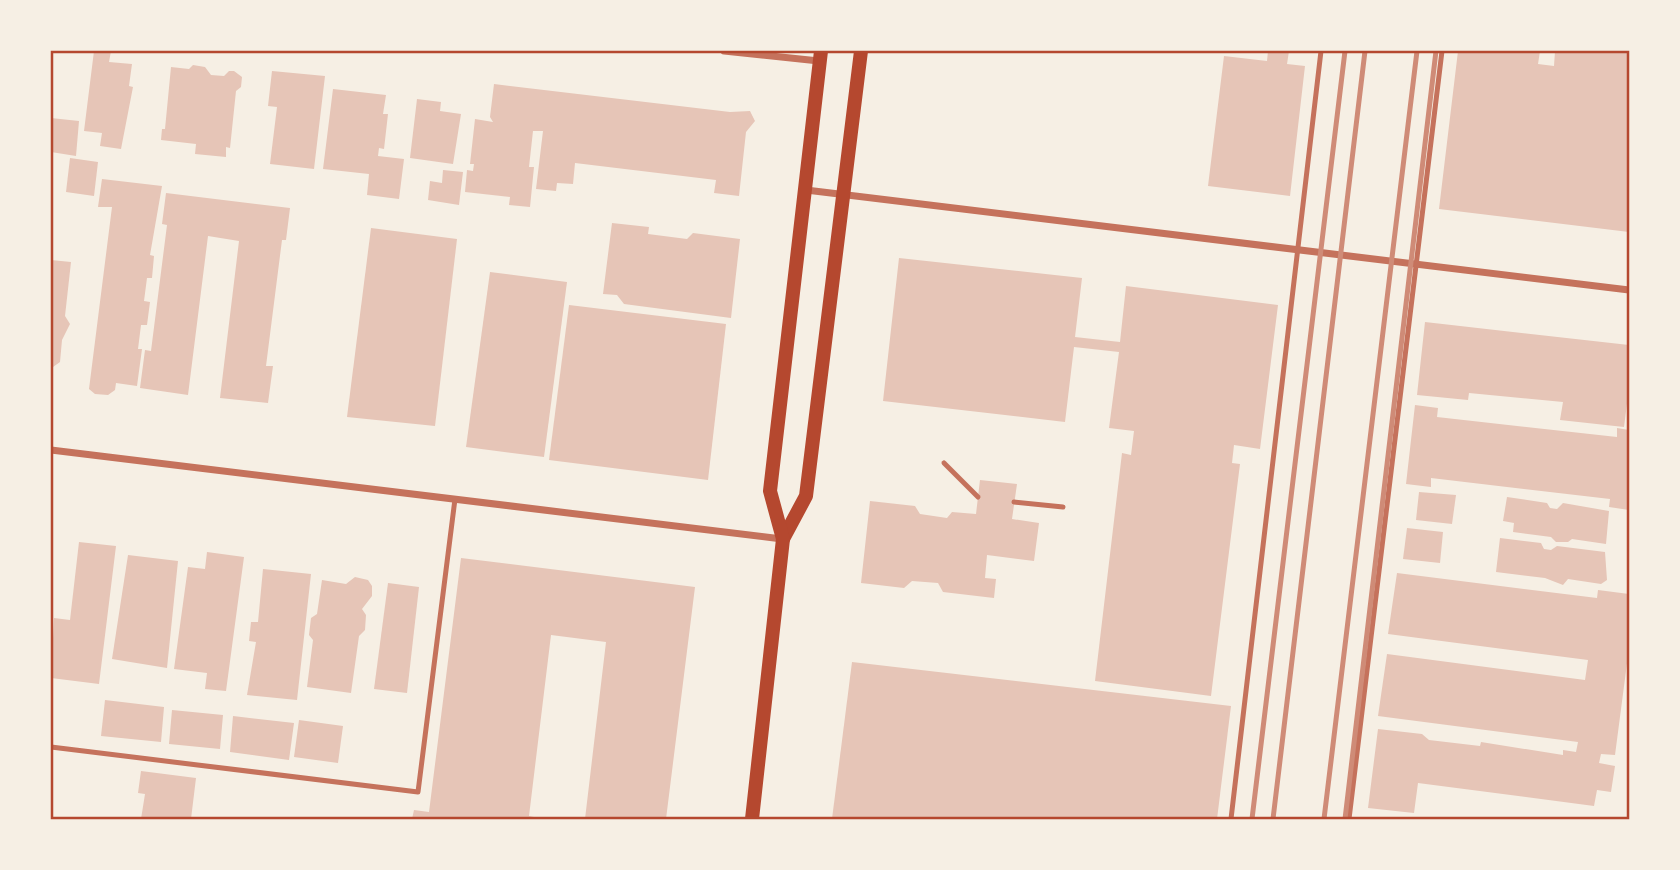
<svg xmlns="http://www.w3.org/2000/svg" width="1680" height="870" font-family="Overpass,sans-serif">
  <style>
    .building { fill: #e6c5b7 }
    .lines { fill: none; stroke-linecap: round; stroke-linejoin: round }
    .service { stroke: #c5725c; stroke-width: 5 }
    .minor { stroke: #c5725c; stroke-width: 7 }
    .secondary { stroke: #b5482f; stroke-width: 14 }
    .rail { stroke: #cf8b77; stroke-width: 5 }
    .neatline { fill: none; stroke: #b5482f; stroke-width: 2.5 }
  </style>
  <rect width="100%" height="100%" fill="#f6efe4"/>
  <!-- building -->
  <g class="building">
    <polygon points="94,51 111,51 109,62 132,64 129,86 133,87 121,149 100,146 102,133 84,131"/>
    <polygon points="1268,51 1289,51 1287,64 1305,66 1290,196 1208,186 1224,56 1267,61"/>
    <polygon points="1458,51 1540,51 1538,64 1554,66 1555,51 1629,51 1629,232 1439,209"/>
    <polygon points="193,65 205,67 211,75 224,76 229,71 234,71 242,77 241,87 236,91 230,148 226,147 226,157 195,154 196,144 161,140 162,129 165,129 171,67 189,69"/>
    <polygon points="272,71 325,76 314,169 270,164 277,107 268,106"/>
    <polygon points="494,84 730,112 750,111 755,121 746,132 739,196 714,193 716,180 575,163 573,184 557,183 556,191 536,189 543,131 533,131 529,167 534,167 530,207 509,205 510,197 465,192 467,170 473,171 474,164 470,164 475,119 493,122 490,117"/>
    <polygon points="333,89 386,95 383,114 388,114 384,149 379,148 378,156 404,159 399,199 367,195 369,174 323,169"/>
    <polygon points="417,99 441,102 440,111 461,114 453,164 410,158"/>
    <polygon points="51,118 79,121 76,156 51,152"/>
    <polygon points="70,158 98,162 94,196 66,192"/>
    <polygon points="443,170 463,172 459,205 428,200 430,181 442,183"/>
    <polygon points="102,179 162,186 150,255 154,256 152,278 147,278 144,301 150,302 147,325 141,325 138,349 142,349 137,386 116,383 115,390 108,395 95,394 89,389 112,207 98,207"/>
    <polygon points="166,193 290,208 286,240 282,240 266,366 273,366 268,403 220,398 239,241 208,236 188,395 140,388 145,350 151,351 167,225 162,224"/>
    <polygon points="612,223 649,227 648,234 687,239 693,233 740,239 731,318 624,304 617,295 603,294"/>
    <polygon points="371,228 457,239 435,426 347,417"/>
    <polygon points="899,258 1082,278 1075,337 1120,342 1126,286 1278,305 1260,449 1234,445 1232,463 1240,464 1211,696 1095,681 1122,453 1131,455 1134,431 1109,428 1119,352 1074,347 1065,422 883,401"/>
    <polygon points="51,260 71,262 65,316 70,324 62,340 60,362 53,367 51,367"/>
    <polygon points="490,272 567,282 544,457 466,447"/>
    <polygon points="569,305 726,324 708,480 549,460"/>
    <polygon points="1425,322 1629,345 1629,388 1624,427 1560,420 1563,402 1469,393 1468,400 1417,395"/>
    <polygon points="1415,405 1438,408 1437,417 1617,437 1617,428 1629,430 1629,510 1609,507 1610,499 1431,478 1431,487 1406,484"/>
    <polygon points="980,480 1017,484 1012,519 1039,523 1034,561 987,555 985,578 996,579 994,598 943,592 938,583 912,581 904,588 861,583 870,501 915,506 920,514 947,518 952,512 976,514"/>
    <polygon points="1419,492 1456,495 1452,524 1416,520"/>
    <polygon points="1507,497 1547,503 1550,508 1557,509 1563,503 1609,511 1606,544 1572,539 1568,542 1556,542 1551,537 1513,532 1514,523 1503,521"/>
    <polygon points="1407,528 1443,532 1440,563 1403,559"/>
    <polygon points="1500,538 1541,543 1544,549 1551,550 1557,546 1605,552 1607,580 1601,584 1568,579 1563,585 1545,578 1496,572"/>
    <polygon points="79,542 116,546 99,684 51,678 54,618 70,620"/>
    <polygon points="207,552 244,557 226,691 205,689 207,673 174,669 188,567 205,569"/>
    <polygon points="128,555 178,561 167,668 112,659"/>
    <polygon points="461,558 695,587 666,819 585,819 606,642 551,635 529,816 544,819 412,819 414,810 429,812"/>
    <polygon points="263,569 311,574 297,700 247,695 256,642 249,641 251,622 258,622"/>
    <polygon points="1397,573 1597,598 1598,590 1629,594 1629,648 1615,755 1601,754 1599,763 1615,766 1611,792 1597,790 1594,806 1418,783 1414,813 1368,808 1378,729 1422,734 1429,740 1480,746 1481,742 1563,755 1563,750 1576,752 1578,742 1378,716 1387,654 1585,680 1588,660 1388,634"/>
    <polygon points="355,577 368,580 372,586 372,596 362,609 366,615 365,630 359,636 351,693 307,687 313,640 309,635 311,618 317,614 322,580 346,584"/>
    <polygon points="388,583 419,587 407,693 374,689"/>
    <polygon points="852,662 1231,706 1217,819 832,819"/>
    <polygon points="105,700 164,707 161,742 101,736"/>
    <polygon points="172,710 223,715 220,749 169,744"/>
    <polygon points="233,716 294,723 289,760 230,752"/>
    <polygon points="299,720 343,726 338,763 294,757"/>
    <polygon points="141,771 196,778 191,819 141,819 145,794 138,793"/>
  </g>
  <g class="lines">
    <!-- service -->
    <g class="service">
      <polyline points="944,463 978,497"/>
      <polyline points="1014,502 1063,507"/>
      <polyline points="51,747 418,792 455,499"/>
      <polyline points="1231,819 1321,51"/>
      <polyline points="1349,819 1442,51"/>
    </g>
    <!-- minor -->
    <g class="minor">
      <polyline points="724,51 819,61"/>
      <polyline points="806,190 1629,290"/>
      <polyline points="51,450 782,539"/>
    </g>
    <!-- secondary -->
    <g class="secondary">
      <polyline points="783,539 806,496 861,51"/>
      <polyline points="752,819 783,539 770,491 821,51"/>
    </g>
    <!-- rail -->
    <g class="rail">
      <polyline points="1252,819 1345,51"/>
      <polyline points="1273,819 1365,51"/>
      <polyline points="1324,819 1417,51"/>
      <polyline points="1345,819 1436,51"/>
    </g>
  </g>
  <!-- border -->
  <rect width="1680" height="870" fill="none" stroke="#f6efe4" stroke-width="105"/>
  <rect x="52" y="52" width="1576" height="766" class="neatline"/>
</svg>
